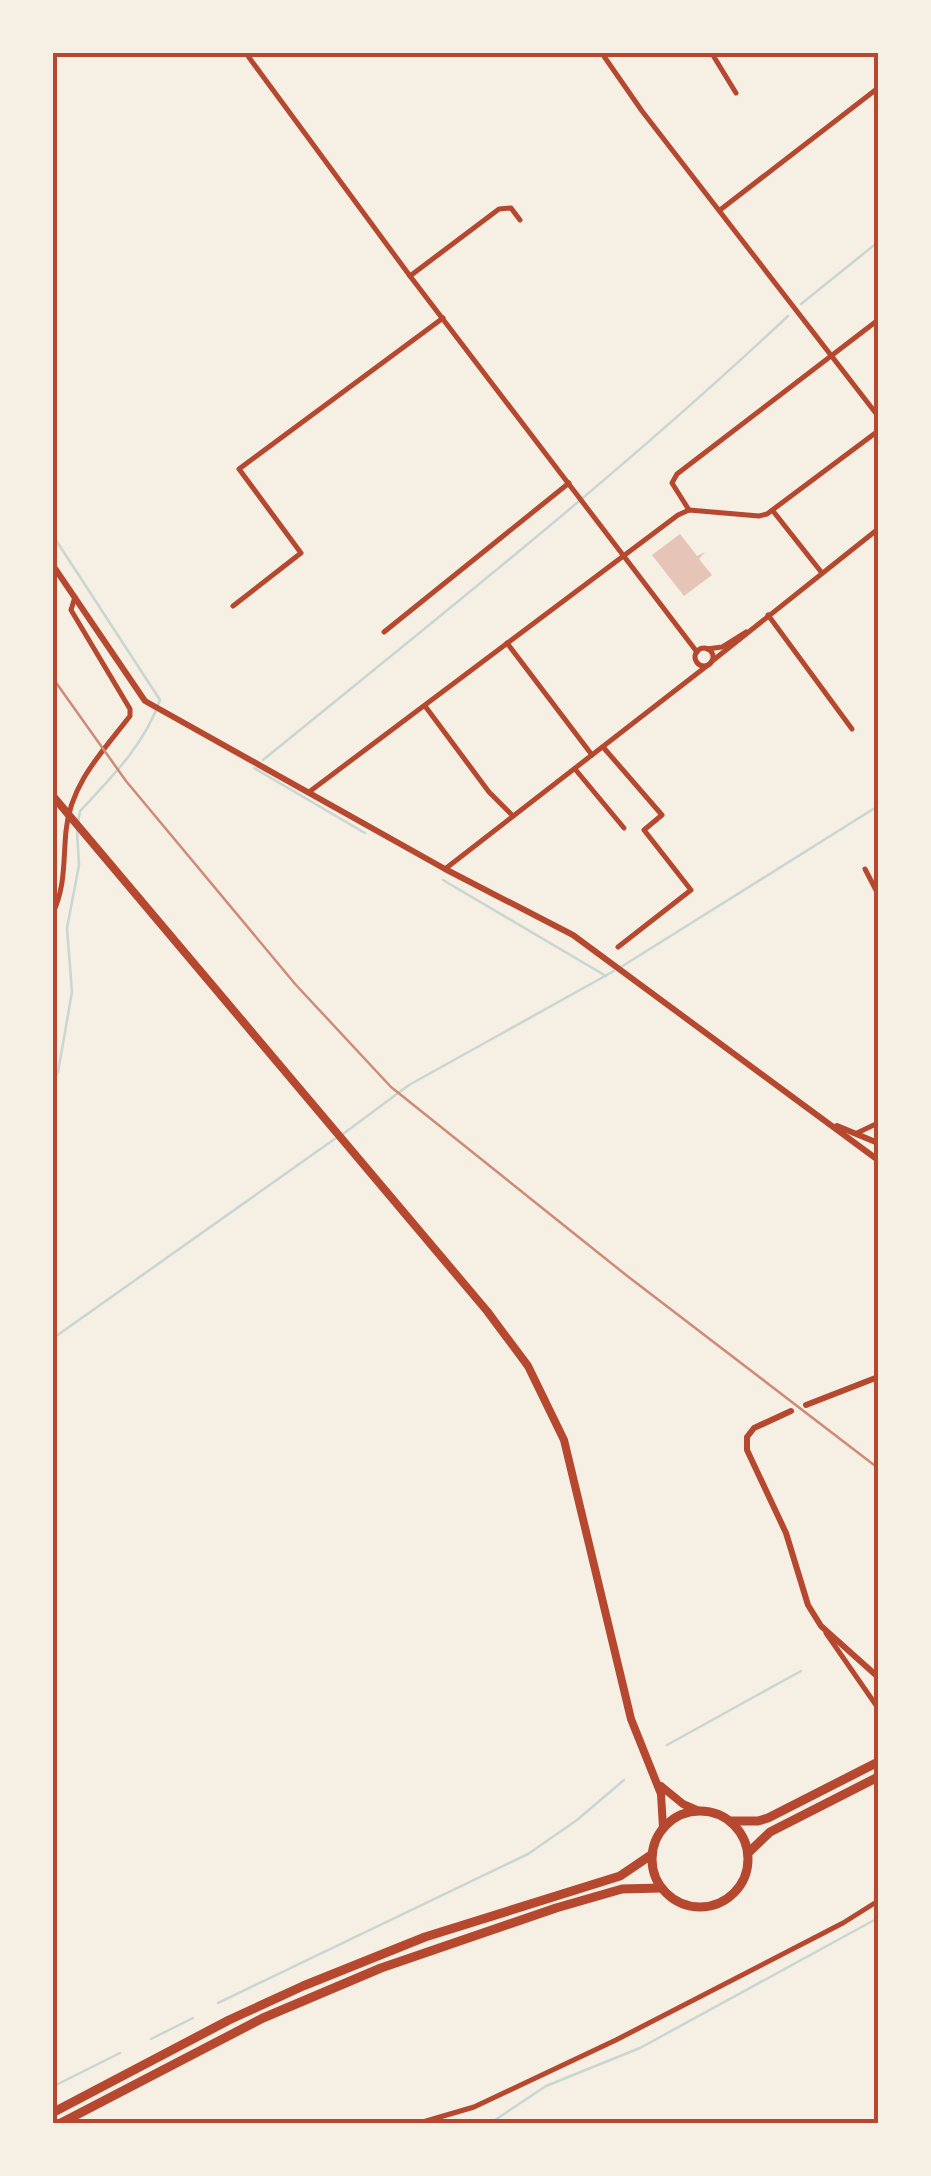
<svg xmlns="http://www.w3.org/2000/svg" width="931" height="2176" font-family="'Exo 2',sans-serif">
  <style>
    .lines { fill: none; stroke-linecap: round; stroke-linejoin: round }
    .stream { stroke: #c9d6d2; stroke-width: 2.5 }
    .building { fill: #e6c5b7 }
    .minor { stroke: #b5482f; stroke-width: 5 }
    .tertiary { stroke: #b5482f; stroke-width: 6 }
    .secondary { stroke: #b5482f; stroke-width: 8 }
    .primary { stroke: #b5482f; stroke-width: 9 }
    .rail { stroke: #cf8b77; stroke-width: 2.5 }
    .neatline { fill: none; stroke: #b5482f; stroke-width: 4 }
  </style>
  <rect width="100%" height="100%" fill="#f6efe4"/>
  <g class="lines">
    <!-- stream -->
    <g class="stream">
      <polyline points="801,304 878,242"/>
      <path d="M52,534L160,700C145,744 111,778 80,811L78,823"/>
      <path d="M263,760C441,615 621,473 788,316"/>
      <polyline points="254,768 365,833"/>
      <polyline points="443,880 606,976"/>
      <polyline points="621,967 878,806"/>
      <polyline points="52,1083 58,1072 72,992 67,928 79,865 77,831"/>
      <polyline points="343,1134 409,1085 614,971"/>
      <polyline points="52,1339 336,1138"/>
      <polyline points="667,1745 801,1671"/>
      <polyline points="218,2003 528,1854 577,1820 624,1780"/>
      <polyline points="151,2039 193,2018"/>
      <polyline points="52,2087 120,2053"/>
      <polyline points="489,2124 546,2086 640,2048 878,1918"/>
    </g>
  </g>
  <!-- building -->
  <polygon class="building" points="680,534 697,556 705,552 699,559 712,575 684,596 652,555"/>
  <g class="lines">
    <!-- minor -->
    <g class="minor">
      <polyline points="245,52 410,276 697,652"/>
      <polyline points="601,52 642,111 878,416"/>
      <polyline points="711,52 736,93"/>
      <polyline points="878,52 878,53"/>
      <polyline points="720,210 878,88"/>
      <polyline points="410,276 499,209 511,208 520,220"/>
      <polyline points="689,510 672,483 677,474 878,320"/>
      <polyline points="773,511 822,573"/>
      <polyline points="233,606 301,553 239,469 443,318"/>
      <polyline points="768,615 852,729"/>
      <polyline points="384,632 569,483"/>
      <polyline points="507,643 592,755"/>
      <circle cx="704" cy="657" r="9"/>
      <polyline points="707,649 722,647 746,632"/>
      <polyline points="711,662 878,529"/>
      <polyline points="425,706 489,792 513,816"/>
      <polyline points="603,747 662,815 644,830 691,890 618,947"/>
      <polyline points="575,769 624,828"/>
      <polyline points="309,792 678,515 689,510 759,516 767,514 878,431"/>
      <polyline points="445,869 708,665"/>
      <polyline points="865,869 878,894"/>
      <path d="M52,915C66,886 63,861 66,831C70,784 103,751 130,716V709L71,610L75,597"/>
      <polyline points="857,1133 878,1123"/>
      <polyline points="826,1633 878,1708"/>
      <polyline points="416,2124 474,2107 616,2040 843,1923 878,1901"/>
    </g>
    <!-- tertiary -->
    <g class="tertiary">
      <polyline points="52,564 145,701 445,869 573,935 878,1160"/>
      <polyline points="837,1126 878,1143"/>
      <polyline points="806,1405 878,1377"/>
      <polyline points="791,1411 754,1428 747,1437 747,1450 786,1533 808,1605 821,1626 878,1677"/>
    </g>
    <!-- secondary -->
    <g class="secondary">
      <polyline points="52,795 487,1311 528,1366 564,1440 631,1719 661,1794 663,1828"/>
      <polyline points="661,1786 683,1804 699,1811"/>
    </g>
    <!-- primary -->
    <g class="primary">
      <circle cx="700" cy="1859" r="48"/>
      <polyline points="730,1821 758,1821 768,1818 878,1762"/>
      <polyline points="748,1853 770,1832 878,1777"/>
      <polyline points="52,2113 229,2020 303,1986 425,1937 620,1876 651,1855"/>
      <polyline points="59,2124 263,2018 381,1968 556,1908 622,1889 661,1888"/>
    </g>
    <!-- rail -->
    <polyline class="rail" points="52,677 126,781 296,985 391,1087 626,1275 878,1468"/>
  </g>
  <!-- border -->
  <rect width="931" height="2176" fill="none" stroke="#f6efe4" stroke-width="110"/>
  <rect x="55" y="55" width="821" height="2066" class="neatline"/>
</svg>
